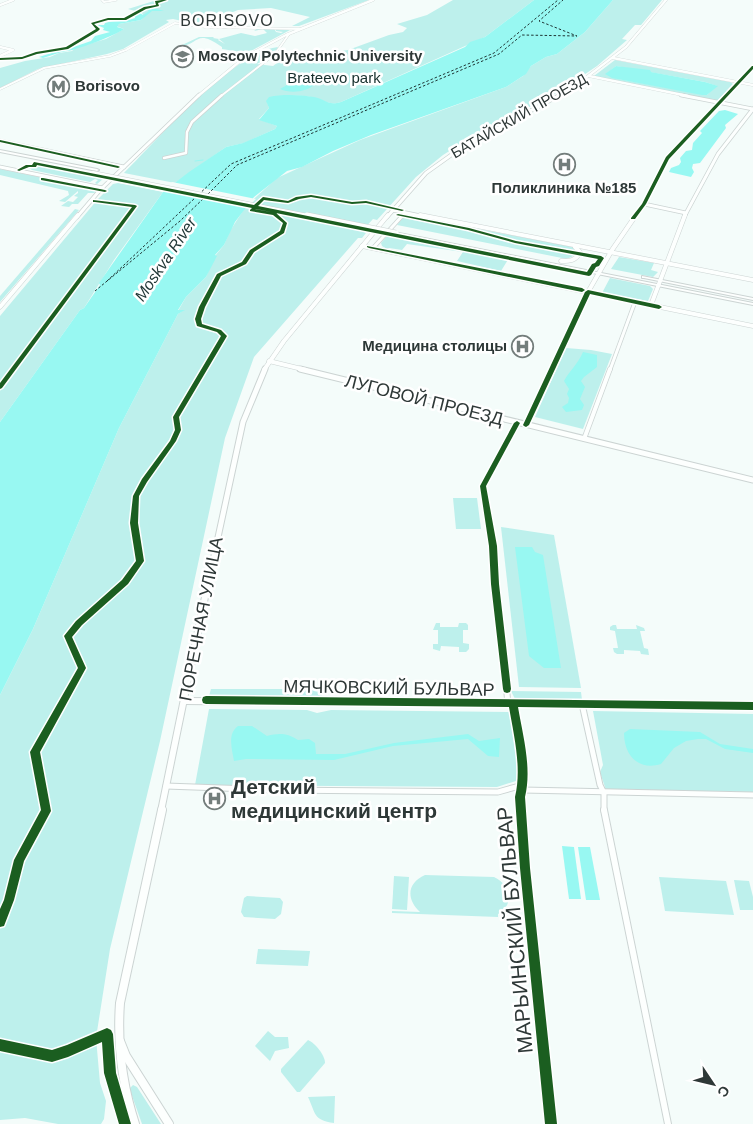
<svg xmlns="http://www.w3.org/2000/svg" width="753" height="1124" font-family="Helvetica,sans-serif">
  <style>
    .green { fill: #bdf0ec; fill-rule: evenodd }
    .water { fill: #98f8f2 }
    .pier { fill: #f4fcfa }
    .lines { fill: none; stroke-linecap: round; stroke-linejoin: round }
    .stream { stroke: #98f8f2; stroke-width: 1 }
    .river { fill: #98f8f2; fill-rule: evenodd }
    .ferry { stroke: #1e3534; stroke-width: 1; stroke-dasharray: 2.5 2; stroke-linecap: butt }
    .street-far5-casing { stroke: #ccd4d3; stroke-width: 2.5 }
    .street-far4-casing { stroke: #ccd4d3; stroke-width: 4 }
    .street-far3-casing { stroke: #ccd4d3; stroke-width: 4.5 }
    .street-far2-casing { stroke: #ccd4d3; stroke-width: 5.5 }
    .street-far1-casing { stroke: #ccd4d3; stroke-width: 7 }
    .street-casing { stroke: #ccd4d3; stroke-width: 8 }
    .secondary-far5-casing { stroke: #ccd4d3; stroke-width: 3 }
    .secondary-far4-casing { stroke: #ccd4d3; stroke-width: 4.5 }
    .secondary-far3-casing { stroke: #ccd4d3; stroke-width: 5 }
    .secondary-far2-casing { stroke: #ccd4d3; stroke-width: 7 }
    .secondary-far1-casing { stroke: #ccd4d3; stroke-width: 8 }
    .secondary-casing { stroke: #ccd4d3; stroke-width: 10 }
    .primary-casing { stroke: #ccd4d3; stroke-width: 2 }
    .street-far5 { stroke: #fdfffe; stroke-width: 2 }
    .street-far4 { stroke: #fdfffe; stroke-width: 2.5 }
    .street-far3 { stroke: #fdfffe; stroke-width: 3 }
    .street-far2 { stroke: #fdfffe; stroke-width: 4 }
    .street-far1 { stroke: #fdfffe; stroke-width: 5 }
    .street { stroke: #fdfffe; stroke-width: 6 }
    .secondary-far5 { stroke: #fdfffe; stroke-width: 2.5 }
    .secondary-far4 { stroke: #fdfffe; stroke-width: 3 }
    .secondary-far3 { stroke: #fdfffe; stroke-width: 4 }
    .secondary-far2 { stroke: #fdfffe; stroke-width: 5 }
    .secondary-far1 { stroke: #fdfffe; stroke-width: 6 }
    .secondary { stroke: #fdfffe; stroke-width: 8 }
    .primary { fill: #fdfffe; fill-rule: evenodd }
    .primary-bridge-far1-casing { stroke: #ccd4d3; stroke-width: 5; stroke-linecap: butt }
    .primary-bridge-casing { stroke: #ccd4d3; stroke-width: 6; stroke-linecap: butt }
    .primary-bridge-far1 { stroke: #fdfffe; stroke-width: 4 }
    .primary-bridge { stroke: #fdfffe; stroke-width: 5 }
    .cycleway-casing { stroke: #fff; stroke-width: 3 }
    .cycleway { fill: #1b5e20; fill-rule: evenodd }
    .labels { text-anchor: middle; stroke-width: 5; stroke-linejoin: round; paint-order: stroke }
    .far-poi-label { font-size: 15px; font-weight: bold; fill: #2e3837; stroke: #fff; text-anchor: start }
    .far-park-label { font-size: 15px; fill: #162e2c; stroke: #fff }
    .far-street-label { font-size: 15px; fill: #2e3837; stroke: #fff }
    .far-neighbourhood-label { font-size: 16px; letter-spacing: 1px; fill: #2e3837; stroke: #fff }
    .far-water-label { font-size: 16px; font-style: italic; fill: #1e3534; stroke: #fff }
    .street-label { font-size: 18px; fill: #2e3837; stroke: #fff }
    .near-poi-label { font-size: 21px; font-weight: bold; fill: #2e3837; stroke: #fff; text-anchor: start }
    .near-street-label { font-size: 21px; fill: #2e3837; stroke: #fff }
  </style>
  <rect width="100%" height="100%" fill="#f4fcfa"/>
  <!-- green -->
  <g class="green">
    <polygon points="157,0 369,0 299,26 292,26 310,17 271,8 238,10 200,25 173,19 166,20 169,22 123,49 107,54 38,69 0,88 0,68 25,61 50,57 59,53 72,51 75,48 106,39 124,29 116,26 119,24 141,20 144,17 142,13 128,9"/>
    <path d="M453,0H534L485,37L341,102C328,106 322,99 311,97C295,94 282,97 267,102L269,108L259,119L277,126L275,129L244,143L226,147L175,183L124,173C158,139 234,51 278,47L274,54L257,64L273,66L285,57L312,56L348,50L389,35L403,32L407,28L397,24L427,15Z"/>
    <polygon points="613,0 662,0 641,25 635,25 622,39 627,40 597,66 560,91 475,135 443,155 416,177 377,220 373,219 362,231 366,233 362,238 358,238 254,357 225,438 160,741 110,949 96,1038 100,1083 106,1101 104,1119 101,1124 58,1124 25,1118 0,1120 0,695 33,629 119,428 178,314 184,310 178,311 186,297 206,277 215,256 224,245 230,231 246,206 277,178 360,140 506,87 523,76 531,66 546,57 557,54 585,32"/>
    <path d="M258,28H274L276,32L281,33L283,32L276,31V29L290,30L247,53L222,49V47C195,28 200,45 180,46L199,37H214L213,38L219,39L218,40L225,44L219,39L241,33L255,36L267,33L263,29L254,31Z"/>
    <path d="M615,60L730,82L733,84L718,100H713L594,76ZM616,66L705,82L717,86L707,95L619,79L606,74Z"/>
    <polygon points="36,164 103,179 97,184 95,183 98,180 95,179 90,182 32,170 27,167 35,167"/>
    <polygon points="0,169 93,188 97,191 94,193 88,193 78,204 72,204 69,207 61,206 68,201 73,202 78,197 74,196 78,193 78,191 65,202 59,201 69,195 68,191 0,175"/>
    <polygon points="118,183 163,192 114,260 84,308 80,310 0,422 0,316 98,199 113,184"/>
    <polygon points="75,209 79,210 0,302 0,296"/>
    <polygon points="405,215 573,247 577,254 567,259 397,225"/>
    <polygon points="388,235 399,236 509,258 501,271 457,261 463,252 407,244 402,250 389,248 387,249 382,246 381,243"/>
    <polygon points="619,257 654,263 651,270 658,272 653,277 611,269"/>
    <polygon points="610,278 650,286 653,289 648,301 602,293"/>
    <polygon points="566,348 591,350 612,354 583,429 535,417"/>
    <polygon points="453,498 477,498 481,529 456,529"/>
    <polygon points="501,527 554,535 581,688 519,687"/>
    <polygon points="436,623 440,623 440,627 458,627 459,623 466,623 468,625 468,630 463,630 463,643 469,644 469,649 466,652 459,652 459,647 441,646 440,651 433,649 433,644 438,644 438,630 433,630"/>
    <polygon points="613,625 616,625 617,629 637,629 636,625 644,628 645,631 640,631 644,648 648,649 649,655 641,654 640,651 624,650 624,654 617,654 614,652 613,648 618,648 615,631 610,630 610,627"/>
    <polygon points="211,689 322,689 322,697 209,696"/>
    <polygon points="511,691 581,692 582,700 515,699"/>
    <polygon points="209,709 307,710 317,713 331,710 510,712 519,780 497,787 195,785"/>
    <polygon points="593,711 753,714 753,792 606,790 600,772 603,765"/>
    <path d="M425,875L494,877C510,884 515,905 498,914V917L392,913V911L420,912C406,899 407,883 425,875Z"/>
    <polygon points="394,876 409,877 407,910 392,909"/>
    <polygon points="659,877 726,881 734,915 665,911"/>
    <polygon points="734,880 749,881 753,897 753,910 740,910"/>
    <polygon points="247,896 280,898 283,902 281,914 275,919 244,917 241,912 244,898"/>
    <polygon points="258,949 310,951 308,966 256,964"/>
    <polygon points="268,1031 275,1037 288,1037 289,1048 275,1051 270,1061 255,1046"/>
    <path d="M308,1040C315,1043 325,1055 325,1063L300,1092H297L281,1072V1069Z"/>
    <polygon points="133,1085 137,1087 161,1124 142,1124 131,1093 130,1088"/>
    <path d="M335,1096L334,1123C313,1120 316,1114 308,1097Z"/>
  </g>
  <!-- water -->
  <g class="water">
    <path d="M534,0H613L585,32L557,54L546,57L531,66L526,74L506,87L371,135L333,151L302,167L287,171L254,197L235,222L224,245L215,255L217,256L206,277L186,297L178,310H185L178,314L119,428L33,629L0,695V422L80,310L84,308L100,285L99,283L163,192L189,172L226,147L243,143L275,129L277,126L259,120L269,108L266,101L269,97C283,94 301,95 314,97C326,99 327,106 341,102L465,47L470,42L485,37Z"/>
    <path d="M150,7L164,11H152L141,20L119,24L117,27L124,29C114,36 71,53 59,52L91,41L95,36L110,32L103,30L104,28L97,25H104L105,23C115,20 125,22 135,18V14L140,13L143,15L149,11L146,9Z"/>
    <polygon points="616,66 650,70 651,72 705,82 718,86 707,95 702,95 612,78 605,74"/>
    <path d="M301,77L311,78L315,84C307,92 291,94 280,89Z"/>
    <polygon points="725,110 738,114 725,125 726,128 700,163 693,164 692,168 694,172 691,177 669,172 671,168 679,165 681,162 680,158 686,151 692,150 693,143 702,133 700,131 719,111"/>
    <path d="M583,352L597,355V367L584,377L581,381L585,387L580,399L584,405L582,410L566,412L562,407L568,403L569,398L567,394L569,389L564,381C570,370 578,364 583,352Z"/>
    <polygon points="515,547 532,547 535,552 543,555 561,668 544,668 529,656"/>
    <path d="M238,726H252L267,736C279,733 287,733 298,740L309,739L315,743L316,754H345L394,743L468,734L479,741L500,738L499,757L488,756L468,739L393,746L334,760L246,759L234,761C232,749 227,734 238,726Z"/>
    <path d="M630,729L700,732L720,744L753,749V753L725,749L706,739H698L686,741L674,748L661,764C638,771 624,755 624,733Z"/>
    <polygon points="562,846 574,847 581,899 569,899"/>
    <polygon points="578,847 590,847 600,900 586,900"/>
  </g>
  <!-- pier -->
  <polygon class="pier" points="172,182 256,199 249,206 163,189"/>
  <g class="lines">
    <!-- stream -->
    <polyline class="stream" points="195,161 203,160"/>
    <!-- river -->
    <polygon class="river" points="70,47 74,48 43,58 39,57"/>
    <!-- ferry -->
    <g class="ferry">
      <polyline points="208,194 237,165 499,54 522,35 577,36 539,21 563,0"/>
      <polyline points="107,281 231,164 494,53 558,0"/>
      <polyline points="95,291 180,221 205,197"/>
    </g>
    <defs>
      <g id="street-far5">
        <polyline points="102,0 104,2 116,0"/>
        <polyline points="0,89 44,68 110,56 126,50 175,23 205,27 300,29"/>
        <polyline points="221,96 275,54 289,34"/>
      </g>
      <g id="street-far4">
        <polyline points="164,158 186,153 187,132 192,122 222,95"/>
        <polyline points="402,217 405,213"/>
      </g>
      <g id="street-far3">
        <polyline points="373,248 403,215"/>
        <polyline points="552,370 588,292"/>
        <polyline points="610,370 635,302"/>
      </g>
      <g id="street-far2">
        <polyline points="526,425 552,369"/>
        <polyline points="584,439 610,369"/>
        <polyline points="494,565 493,546 483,486 517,423"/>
      </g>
      <g id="street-far1">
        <polyline points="494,563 508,704"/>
        <polyline points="513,703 522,765 521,811"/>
        <polyline points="582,704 600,785 604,793 604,811"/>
        <polyline points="166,786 274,790 498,792 523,785"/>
        <polyline points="523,790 753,795"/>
      </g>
      <g id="street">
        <polyline points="521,810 551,1124"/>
        <polyline points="604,810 668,1124"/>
      </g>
      <g id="secondary-far5">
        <polyline points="0,5 13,0"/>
        <polyline points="0,47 13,50 0,56"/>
        <polyline points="613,58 753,85"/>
        <polyline points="589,76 688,96"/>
        <polyline points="198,96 245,57 286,35 373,0"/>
        <polyline points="558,96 579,83 626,47 666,0"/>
        <polyline points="726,96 753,67"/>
      </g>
      <g id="secondary-far4">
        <polyline points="681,95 753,109"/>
        <polyline points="0,141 124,167"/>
        <polyline points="0,167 103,188"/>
        <polyline points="644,204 686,213"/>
        <polyline points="392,210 426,217"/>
        <polyline points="77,217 100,190 199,95"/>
        <polyline points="387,217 426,173 461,148 560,95"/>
        <polyline points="635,217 644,204 667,158 727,95"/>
        <polyline points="684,217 718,154 753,109"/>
      </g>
      <g id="secondary-far3">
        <polyline points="420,215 753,280"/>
        <polyline points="362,246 753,326"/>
        <path d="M561,261C570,261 576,261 580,252L575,247"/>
        <polyline points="588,292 612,250 636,215"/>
        <polyline points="651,305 685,215"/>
        <polyline points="0,307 78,215"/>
        <polyline points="269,361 306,370"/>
        <polyline points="264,370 284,341 388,215"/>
      </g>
      <g id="secondary-far2">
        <polyline points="300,369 753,480"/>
        <polyline points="212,565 243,422 265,369"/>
      </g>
      <g id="secondary-far1">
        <polyline points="185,701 753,706"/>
        <polyline points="161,811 212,563"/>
      </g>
      <g id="secondary">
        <polyline points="120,1041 126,1056 169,1124"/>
        <path d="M135,1124C122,1084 117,1045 120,1003L162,810"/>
      </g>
      <g id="primary">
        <polygon points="0,150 97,169 99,170 97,171 0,152"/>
        <polygon points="394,232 753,303 753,305 396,234 394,234"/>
        <polygon points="642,276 753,298 753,300 644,278 642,278"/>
      </g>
    </defs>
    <!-- street-far5 casing -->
    <use href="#street-far5" class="street-far5-casing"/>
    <!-- street-far4 casing -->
    <use href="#street-far4" class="street-far4-casing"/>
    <!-- street-far3 casing -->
    <use href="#street-far3" class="street-far3-casing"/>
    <!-- street-far2 casing -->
    <use href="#street-far2" class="street-far2-casing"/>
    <!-- street-far1 casing -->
    <use href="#street-far1" class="street-far1-casing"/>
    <!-- street casing -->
    <use href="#street" class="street-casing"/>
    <!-- secondary-far5 casing -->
    <use href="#secondary-far5" class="secondary-far5-casing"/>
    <!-- secondary-far4 casing -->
    <use href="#secondary-far4" class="secondary-far4-casing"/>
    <!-- secondary-far3 casing -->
    <use href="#secondary-far3" class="secondary-far3-casing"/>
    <!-- secondary-far2 casing -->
    <use href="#secondary-far2" class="secondary-far2-casing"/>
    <!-- secondary-far1 casing -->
    <use href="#secondary-far1" class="secondary-far1-casing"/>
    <!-- secondary casing -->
    <use href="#secondary" class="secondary-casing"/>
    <!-- primary casing -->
    <use href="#primary" class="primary-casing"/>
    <!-- street-far5 -->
    <use href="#street-far5" class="street-far5"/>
    <!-- street-far4 -->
    <use href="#street-far4" class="street-far4"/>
    <!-- street-far3 -->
    <use href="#street-far3" class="street-far3"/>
    <!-- street-far2 -->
    <use href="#street-far2" class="street-far2"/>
    <!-- street-far1 -->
    <use href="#street-far1" class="street-far1"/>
    <!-- street -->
    <use href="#street" class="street"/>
    <!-- secondary-far5 -->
    <use href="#secondary-far5" class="secondary-far5"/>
    <!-- secondary-far4 -->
    <use href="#secondary-far4" class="secondary-far4"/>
    <!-- secondary-far3 -->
    <use href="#secondary-far3" class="secondary-far3"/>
    <!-- secondary-far2 -->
    <use href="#secondary-far2" class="secondary-far2"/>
    <!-- secondary-far1 -->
    <use href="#secondary-far1" class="secondary-far1"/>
    <!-- secondary -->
    <use href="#secondary" class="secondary"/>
    <!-- primary -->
    <use href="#primary" class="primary"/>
    <defs>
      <polyline id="primary-bridge-far1" points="93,173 313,217"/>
      <polyline id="primary-bridge" points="307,215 396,233"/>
    </defs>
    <!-- primary-bridge-far1 casing -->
    <use href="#primary-bridge-far1" class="primary-bridge-far1-casing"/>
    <!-- primary-bridge casing -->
    <use href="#primary-bridge" class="primary-bridge-casing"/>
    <!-- primary-bridge-far1 -->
    <use href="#primary-bridge-far1" class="primary-bridge-far1"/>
    <!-- primary-bridge -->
    <use href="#primary-bridge" class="primary-bridge"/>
    <defs>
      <g id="cycleway">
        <polygon points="162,0 167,0 158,3 159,6 146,9 126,20 108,20 94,24 100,29 98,31 68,49 37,54 22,59 0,60 0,58 22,57 36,52 66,47 96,29 91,23 108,18 124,18 144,7 156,5 155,1"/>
        <polygon points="752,66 753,66 753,69 669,159 646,204 635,219 631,219 631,218 642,204 666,157"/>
        <polygon points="0,140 118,166 120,167 118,168 0,142"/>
        <polygon points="34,162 254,205 263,197 288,201 296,197 311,195 352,202 366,201 404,210 402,211 366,203 352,204 311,197 299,199 288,203 264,200 258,206 587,272 592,264 595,263 598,259 515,243 468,230 396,215 398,214 469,228 516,241 601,256 604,258 599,266 596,267 591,275 589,276 256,209 255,209 276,213 287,223 284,233 254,252 246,264 221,276 205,307 201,319 202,324 221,330 227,336 179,417 181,430 176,441 147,482 139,496 138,523 144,561 128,584 82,625 72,637 86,668 40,752 51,811 24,861 14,900 4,926 0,927 0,909 4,900 14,860 41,810 30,752 78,668 64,636 76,621 122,580 136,561 130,523 133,496 142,479 170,441 175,430 173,417 221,336 217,332 197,326 195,319 199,307 217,274 242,262 250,250 280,231 283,223 273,215 250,211 250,210 252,208 37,165 36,167 29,167 19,171 17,170 26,165 32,165"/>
        <polygon points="43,178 105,190 107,191 105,192 41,180 41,178"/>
        <polygon points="93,200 135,205 137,206 2,388 0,389 0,383 132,207 95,202 93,202"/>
        <polygon points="367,246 582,288 585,290 582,292 369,248 367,247"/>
        <polygon points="588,290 659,305 662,307 659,309 590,294 529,425 526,427 524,426 523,425 585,292"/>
        <polygon points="517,421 520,423 486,486 497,546 499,584 511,689 510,692 507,693 504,692 503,689 491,584 489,546 480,486 514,423"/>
        <path d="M206,696L753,702V710L518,707C523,736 532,768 525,797L530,868L557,1124H545L520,868L515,797C522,768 514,736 509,707L206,704L203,703L202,700L203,697Z"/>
        <polygon points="107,1028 111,1030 113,1034 116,1073 131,1124 119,1124 104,1073 102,1042 68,1057 52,1062 0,1051 0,1039 52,1050 67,1045"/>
      </g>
    </defs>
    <!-- cycleway casing -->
    <use href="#cycleway" class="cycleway-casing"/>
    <!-- cycleway -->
    <use href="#cycleway" class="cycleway"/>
  </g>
  <!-- icons -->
  <defs>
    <symbol id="university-ring" viewBox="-11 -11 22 22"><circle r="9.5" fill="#fff" stroke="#737d7b" stroke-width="1.5"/><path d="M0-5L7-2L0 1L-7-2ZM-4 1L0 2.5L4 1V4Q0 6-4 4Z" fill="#737d7b"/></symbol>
    <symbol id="metro-ring" viewBox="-11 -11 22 22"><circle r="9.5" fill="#fff" stroke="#737d7b" stroke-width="1.5"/><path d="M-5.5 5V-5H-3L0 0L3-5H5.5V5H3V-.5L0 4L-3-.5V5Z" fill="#737d7b"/></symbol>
    <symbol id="hospital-ring" viewBox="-11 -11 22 22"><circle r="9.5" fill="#fff" stroke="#737d7b" stroke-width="1.5"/><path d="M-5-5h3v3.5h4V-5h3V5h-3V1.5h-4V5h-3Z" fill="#737d7b"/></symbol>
  </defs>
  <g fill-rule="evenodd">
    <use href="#university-ring" x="170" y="44" width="25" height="25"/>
    <use href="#metro-ring" x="46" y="74" width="25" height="25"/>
    <use href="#hospital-ring" x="552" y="152" width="25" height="25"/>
    <use href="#hospital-ring" x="510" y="334" width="25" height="25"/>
    <use href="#hospital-ring" x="202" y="786" width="25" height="25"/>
  </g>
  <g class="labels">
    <!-- far-poi labels -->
    <g class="far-poi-label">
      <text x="198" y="61">Moscow Polytechnic University</text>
      <text x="75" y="91">Borisovo</text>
      <text x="564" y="193" text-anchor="middle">Поликлиника №185</text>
      <text x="507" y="351" text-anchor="end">Медицина столицы</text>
    </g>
    <!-- far-park labels -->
    <g class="far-park-label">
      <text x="334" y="83">Brateevo park</text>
    </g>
    <!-- far-street labels -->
    <g class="far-street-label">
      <text transform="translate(519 116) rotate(-30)" y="5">БАТАЙСКИЙ ПРОЕЗД</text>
    </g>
    <!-- far-neighbourhood labels -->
    <g class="far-neighbourhood-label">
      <text x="227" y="26">BORISOVO</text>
    </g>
    <!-- far-water labels -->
    <g class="far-water-label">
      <text transform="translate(165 259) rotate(-56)" y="6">Moskva River</text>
    </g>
    <!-- street labels -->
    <g class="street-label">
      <text transform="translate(424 400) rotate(14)" y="6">ЛУГОВОЙ ПРОЕЗД</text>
      <text transform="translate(201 619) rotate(-79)" y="6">ПОРЕЧНАЯ УЛИЦА</text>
      <text transform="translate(389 688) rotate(1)" y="6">МЯЧКОВСКИЙ БУЛЬВАР</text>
    </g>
    <!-- near-poi labels -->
    <g class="near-poi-label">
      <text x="231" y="794">Детский<tspan x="231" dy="24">медицинский центр</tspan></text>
    </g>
    <!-- near-street labels -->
    <g class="near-street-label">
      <text transform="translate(515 930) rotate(-95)" y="7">МАРЬИНСКИЙ БУЛЬВАР</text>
    </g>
  </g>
  <!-- north arrow -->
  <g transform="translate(713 1084) rotate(125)" stroke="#ffffff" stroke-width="4" paint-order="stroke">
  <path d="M0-4L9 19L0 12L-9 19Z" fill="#2e3837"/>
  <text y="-8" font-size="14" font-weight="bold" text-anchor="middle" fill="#2e3837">С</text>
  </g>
</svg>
